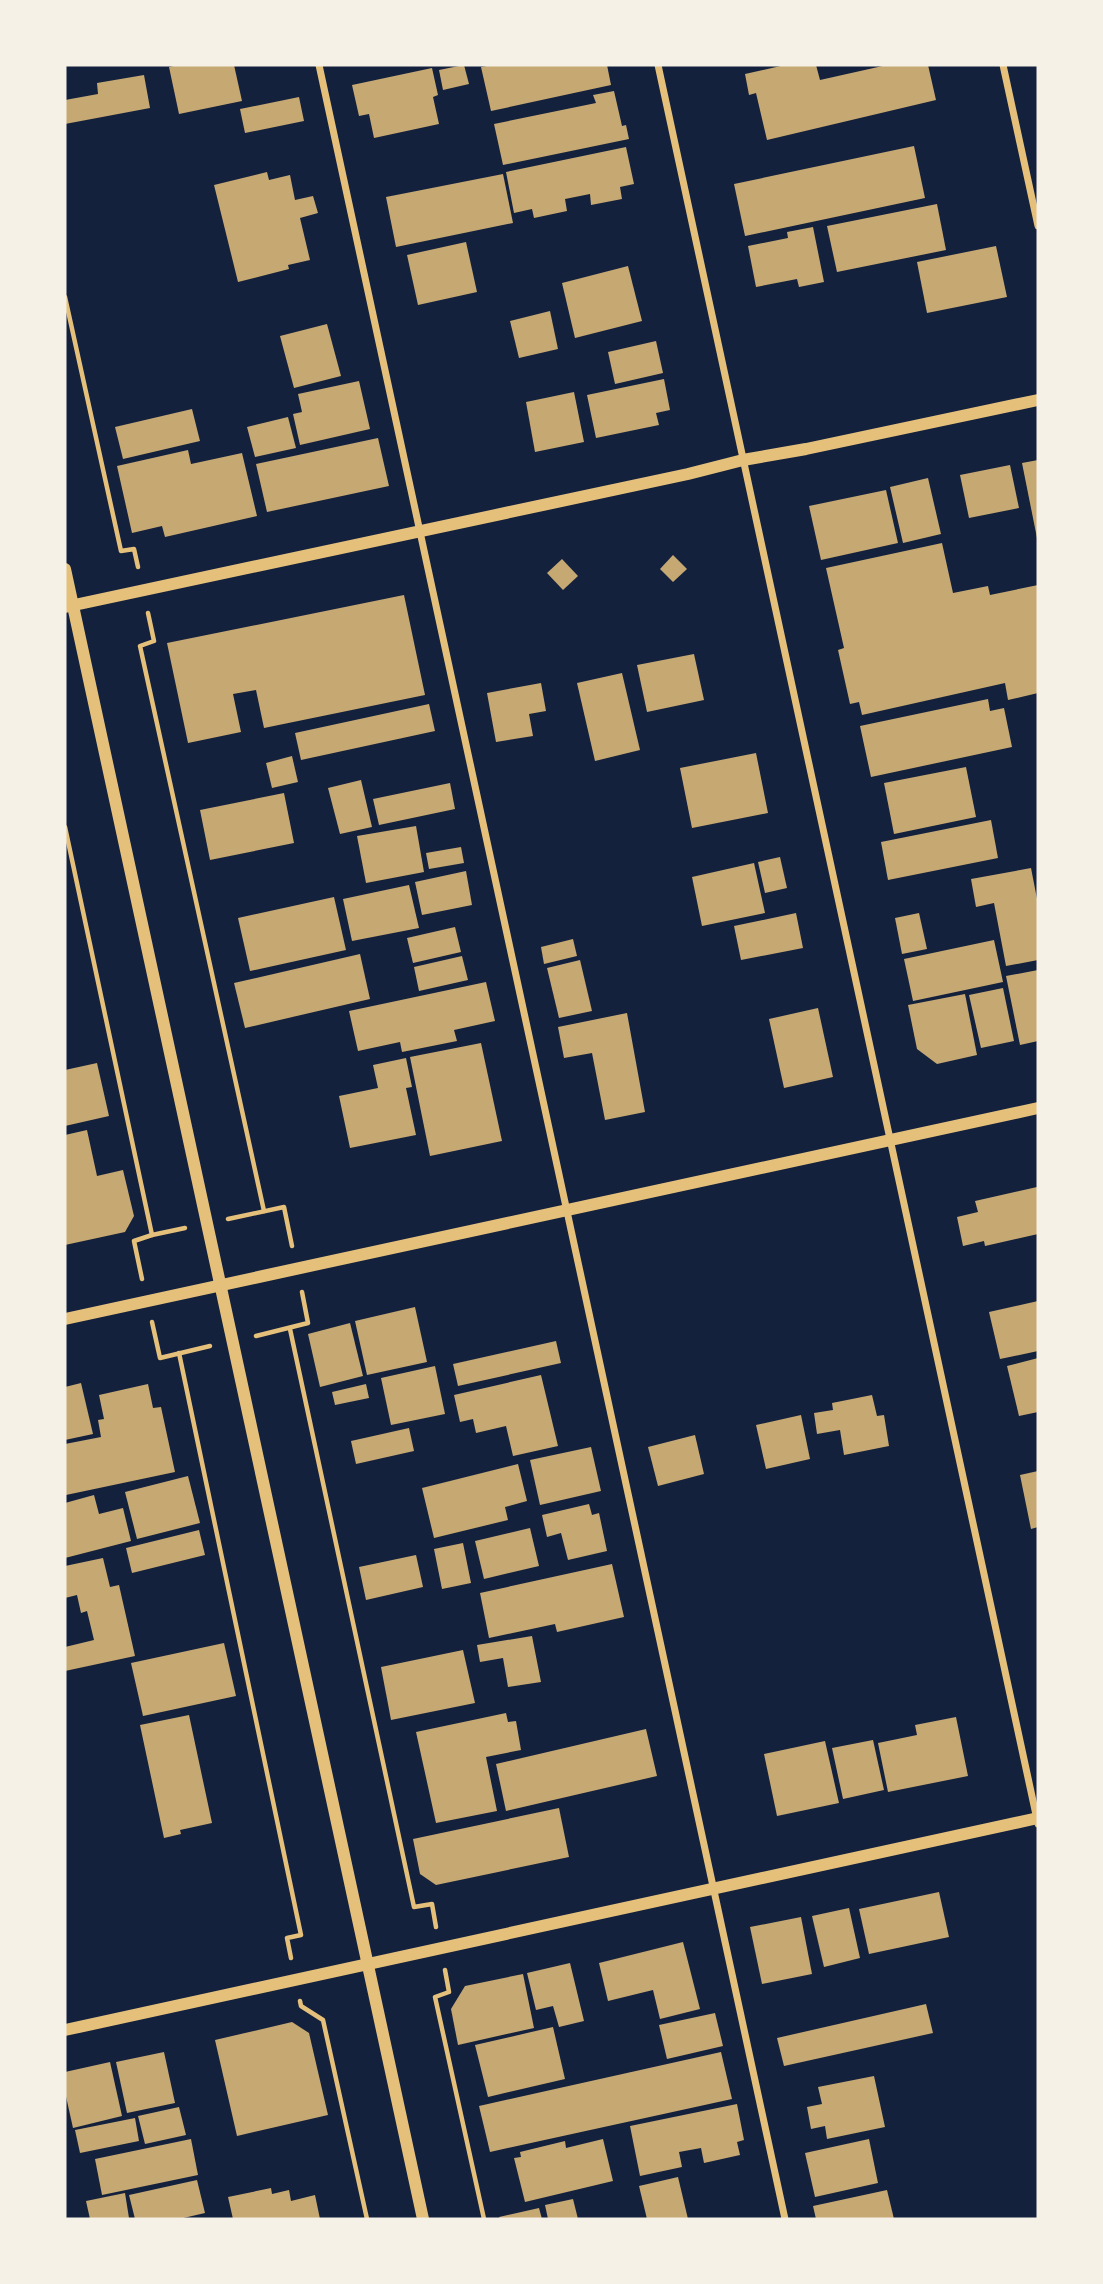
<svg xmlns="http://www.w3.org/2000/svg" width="1103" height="2284" font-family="'DM Sans',sans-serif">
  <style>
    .building { fill: #c6a872 }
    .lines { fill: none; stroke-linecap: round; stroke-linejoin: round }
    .path { stroke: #e5c07b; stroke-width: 4.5 }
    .minor { stroke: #e5c07b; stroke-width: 7 }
    .tertiary { stroke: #e5c07b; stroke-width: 12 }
  </style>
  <rect width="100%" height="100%" fill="#14213d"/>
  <!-- building -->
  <g class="building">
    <polygon points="178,65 234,65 242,101 179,114 169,67"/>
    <polygon points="464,65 469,84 443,90 439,70"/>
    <polygon points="493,65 607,65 611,85 491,111 481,67"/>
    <polygon points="785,65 816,65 820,80 887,65 928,65 936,100 767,140 756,93 749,95 745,74"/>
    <polygon points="432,68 438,95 433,97 439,124 374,138 369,114 359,116 352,85"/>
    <polygon points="144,75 150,108 65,124 65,100 98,94 97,83"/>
    <polygon points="614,91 622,126 626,125 629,139 503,165 494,124 596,103 593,95"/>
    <polygon points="299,97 304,121 245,133 240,109"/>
    <polygon points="914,146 925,198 745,236 734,184"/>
    <polygon points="626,147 634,184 620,187 622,199 591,205 590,194 565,199 567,211 534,218 532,209 514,213 506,172"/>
    <polygon points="267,172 269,180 290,175 295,200 313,196 318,213 300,218 310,260 288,265 289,269 238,282 214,185"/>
    <polygon points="503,174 513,223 396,247 386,197"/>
    <polygon points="937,204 946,250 837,272 827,226"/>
    <polygon points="813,227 824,282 799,287 797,279 756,287 748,246 788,238 787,232"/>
    <polygon points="466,242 477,292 418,305 407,255"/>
    <polygon points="996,246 1007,297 927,313 917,262"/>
    <polygon points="628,266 642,321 575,338 562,283"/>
    <polygon points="550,311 558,349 519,358 510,321"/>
    <polygon points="327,324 341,376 294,388 280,336"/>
    <polygon points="656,341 663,373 615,384 608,352"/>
    <polygon points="664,379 670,410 656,413 659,425 596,438 587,395"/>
    <polygon points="359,381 370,429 300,445 293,414 302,412 298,394"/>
    <polygon points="574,392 584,442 535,452 526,402"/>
    <polygon points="192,409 200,441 123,459 115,427"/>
    <polygon points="288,417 296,448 255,457 247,427"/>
    <polygon points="378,438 389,486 267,512 256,464"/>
    <polygon points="188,450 191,464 242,453 257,516 165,537 162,526 132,533 117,466"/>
    <polygon points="1038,460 1038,538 1037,538 1022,463"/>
    <polygon points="1010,465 1019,508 969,518 960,475"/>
    <polygon points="928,478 941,534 903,543 890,487"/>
    <polygon points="886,490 898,543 821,560 809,506"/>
    <polygon points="942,543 953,593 988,586 990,595 1038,585 1038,693 1008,700 1005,683 862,715 859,702 850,704 838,650 844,648 826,568"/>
    <polygon points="673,555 687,569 673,582 660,569"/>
    <polygon points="562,559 578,576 563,590 547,573"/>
    <polygon points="404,595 425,695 264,728 256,690 233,694 241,732 188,743 167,643"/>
    <polygon points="694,654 704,700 647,712 637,665"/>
    <polygon points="622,673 640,750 595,761 577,683"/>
    <polygon points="541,683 546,711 529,714 533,736 496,742 487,693"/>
    <polygon points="988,699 990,711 1004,708 1012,747 871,777 860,726"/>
    <polygon points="429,704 435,731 301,760 295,733"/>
    <polygon points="756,753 768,813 692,828 680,768"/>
    <polygon points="292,756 298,782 272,788 266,763"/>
    <polygon points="966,767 976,817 894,834 884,783"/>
    <polygon points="361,780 372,827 340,834 328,788"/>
    <polygon points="450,783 455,809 379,825 373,799"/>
    <polygon points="284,793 294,843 210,860 200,810"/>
    <polygon points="991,820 998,858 888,880 881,842"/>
    <polygon points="416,826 424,872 366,883 357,836"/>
    <polygon points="461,847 464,863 429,869 426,853"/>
    <polygon points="780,857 787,888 765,893 758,862"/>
    <polygon points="754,863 765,913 702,926 692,877"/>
    <polygon points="1031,868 1038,904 1038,960 1006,966 994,903 976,907 971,879"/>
    <polygon points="466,871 472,905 422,915 415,882"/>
    <polygon points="409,885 419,928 352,941 343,899"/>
    <polygon points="334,897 346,950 250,971 238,918"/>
    <polygon points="796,913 803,948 741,960 734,926"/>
    <polygon points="919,913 927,949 902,954 895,918"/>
    <polygon points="455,927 461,952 413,963 407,938"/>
    <polygon points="573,939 577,956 544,964 541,947"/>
    <polygon points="994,940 1003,982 913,1001 904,959"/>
    <polygon points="360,954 370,999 245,1028 234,983"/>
    <polygon points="462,956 468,980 419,991 414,967"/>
    <polygon points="580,960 592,1011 559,1018 547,968"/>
    <polygon points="1038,970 1038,1041 1020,1045 1006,976"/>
    <polygon points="486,982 495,1021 454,1030 457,1041 402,1052 400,1042 358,1051 349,1011"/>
    <polygon points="1003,988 1014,1041 981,1048 969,995"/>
    <polygon points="965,994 977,1055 937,1064 917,1049 908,1005"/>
    <polygon points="818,1008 833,1077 784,1088 769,1019"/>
    <polygon points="627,1013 645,1112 605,1120 592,1053 564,1058 558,1027"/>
    <polygon points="481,1043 502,1141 430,1156 410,1057"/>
    <polygon points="406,1058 412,1087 406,1088 416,1135 350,1148 339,1096 378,1088 373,1065"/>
    <polygon points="97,1063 109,1116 65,1126 65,1070"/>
    <polygon points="87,1130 97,1176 123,1170 134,1216 125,1232 65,1245 65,1135"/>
    <polygon points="1037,1187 1038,1234 985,1246 984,1241 963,1246 957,1217 978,1212 975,1201"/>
    <polygon points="1038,1301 1038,1351 1000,1359 989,1312"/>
    <polygon points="415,1307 427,1362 367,1375 355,1321"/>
    <polygon points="350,1323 363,1376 320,1387 308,1334"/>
    <polygon points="556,1341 561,1363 458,1386 453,1364"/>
    <polygon points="1038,1358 1038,1412 1019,1416 1007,1366"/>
    <polygon points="435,1366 445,1414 391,1425 381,1378"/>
    <polygon points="541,1375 558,1446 513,1456 506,1426 476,1433 473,1419 460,1422 454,1395"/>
    <polygon points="81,1383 93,1434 65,1440 65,1387"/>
    <polygon points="148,1384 153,1408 161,1407 175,1472 66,1495 65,1444 101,1437 98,1420 104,1419 99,1395"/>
    <polygon points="366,1384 369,1398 335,1405 332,1392"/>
    <polygon points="872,1395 877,1416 884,1415 889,1446 844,1455 840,1430 817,1434 814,1413 833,1410 832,1403"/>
    <polygon points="801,1415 810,1459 766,1469 756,1425"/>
    <polygon points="409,1428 414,1451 356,1464 351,1441"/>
    <polygon points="695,1435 704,1474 658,1486 648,1447"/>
    <polygon points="591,1447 601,1491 540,1505 530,1460"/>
    <polygon points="518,1464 527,1501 505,1507 508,1520 434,1538 422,1488"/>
    <polygon points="1038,1471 1038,1527 1031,1529 1020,1475"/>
    <polygon points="188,1476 200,1523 137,1539 125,1492"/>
    <polygon points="94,1495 99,1514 123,1508 131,1541 65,1558 65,1503"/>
    <polygon points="589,1504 592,1515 599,1513 607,1551 568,1560 561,1533 547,1537 542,1515"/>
    <polygon points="530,1528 539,1566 484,1579 475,1541"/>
    <polygon points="199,1530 205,1555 132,1573 126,1548"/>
    <polygon points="463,1543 471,1583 442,1589 434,1549"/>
    <polygon points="416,1555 423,1587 366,1600 359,1567"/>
    <polygon points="103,1558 110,1587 119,1585 135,1656 65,1671 65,1647 94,1640 87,1611 81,1613 77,1595 65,1598 65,1566"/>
    <polygon points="612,1564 624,1617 557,1632 555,1624 489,1638 480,1593"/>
    <polygon points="532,1636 541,1682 508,1687 503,1658 480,1662 477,1645"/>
    <polygon points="224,1643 236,1696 143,1716 131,1663"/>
    <polygon points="463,1650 475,1703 391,1720 381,1667"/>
    <polygon points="506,1713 508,1722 516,1721 521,1750 486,1757 497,1811 436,1823 416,1732"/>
    <polygon points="189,1715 212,1823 180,1830 181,1834 164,1838 140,1725"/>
    <polygon points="956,1717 968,1776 888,1792 878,1743 917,1735 915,1725"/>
    <polygon points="646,1729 657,1776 506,1811 496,1764"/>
    <polygon points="873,1740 884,1790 843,1799 832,1748"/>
    <polygon points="825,1741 839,1803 777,1816 764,1754"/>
    <polygon points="559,1808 569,1857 436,1885 420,1874 413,1839"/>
    <polygon points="939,1892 949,1937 869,1954 859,1909"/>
    <polygon points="849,1908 860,1958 824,1967 812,1916"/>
    <polygon points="801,1917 812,1974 762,1984 750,1927"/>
    <polygon points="683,1942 700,2009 660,2019 653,1990 608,2001 599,1963"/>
    <polygon points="570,1963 584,2021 559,2027 553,2006 536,2010 527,1973"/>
    <polygon points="523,1974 534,2028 458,2045 451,2009 465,1986"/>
    <polygon points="926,2004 933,2033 784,2066 777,2038"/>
    <polygon points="715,2013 723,2046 667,2059 659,2025"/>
    <polygon points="292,2022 309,2033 328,2115 237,2136 215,2040"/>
    <polygon points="553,2027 565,2079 488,2097 475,2045"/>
    <polygon points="164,2052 175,2103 127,2113 116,2062"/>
    <polygon points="721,2052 732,2099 490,2152 479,2106"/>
    <polygon points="110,2062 122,2116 73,2128 65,2092 65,2072"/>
    <polygon points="874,2076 885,2127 827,2139 825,2126 811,2129 807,2107 822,2104 818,2087"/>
    <polygon points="737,2104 744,2140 737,2142 740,2155 704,2163 701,2148 679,2152 682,2167 640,2176 630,2126"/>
    <polygon points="179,2107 186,2135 145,2144 138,2116"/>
    <polygon points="135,2118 139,2141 80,2153 75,2130"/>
    <polygon points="191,2139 198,2175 102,2195 95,2159"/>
    <polygon points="603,2139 613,2181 525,2202 514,2158 521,2157 520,2152 565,2141 566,2148"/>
    <polygon points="869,2139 878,2183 815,2197 805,2153"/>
    <polygon points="678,2177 688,2219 647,2219 639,2186"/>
    <polygon points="197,2180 205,2213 179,2219 135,2219 129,2195"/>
    <polygon points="271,2188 272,2194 289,2190 291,2201 315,2195 320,2219 233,2219 228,2197"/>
    <polygon points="887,2190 894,2219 816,2219 813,2206"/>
    <polygon points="125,2193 129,2218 90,2219 86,2201"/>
    <polygon points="573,2199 578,2219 548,2219 545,2205"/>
    <polygon points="539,2208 542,2219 500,2219 499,2217"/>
  </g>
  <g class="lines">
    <!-- path -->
    <g class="path">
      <polyline points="65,297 121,551 134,549 138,567"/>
      <polyline points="148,613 154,641 140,646 264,1211"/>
      <polyline points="65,827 152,1235 134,1241 142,1279"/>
      <polyline points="228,1219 284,1207 292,1246"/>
      <polyline points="152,1235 185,1228"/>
      <polyline points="152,1322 160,1358 210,1346"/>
      <polyline points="290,1329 414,1907 432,1904 436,1927"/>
      <polyline points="256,1336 308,1323 302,1292"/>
      <polyline points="179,1353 301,1935 287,1938 291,1958"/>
      <polyline points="445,1970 449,1992 435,1997 484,2219"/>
      <polyline points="300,2001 301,2006 323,2020 367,2219"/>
    </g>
    <!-- minor -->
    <g class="minor">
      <polyline points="319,65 785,2219"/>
      <polyline points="658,65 1038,1824"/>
      <polyline points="1003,65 1038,226"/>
    </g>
    <!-- tertiary -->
    <g class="tertiary">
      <polyline points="65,569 423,2219"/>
      <polyline points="65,607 688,474 743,460 806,449 1038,400"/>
      <polyline points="65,1319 1038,1108"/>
      <polyline points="65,2030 1038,1818"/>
    </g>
  </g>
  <!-- border -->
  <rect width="1103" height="2284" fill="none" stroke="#f6f1e7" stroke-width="133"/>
</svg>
